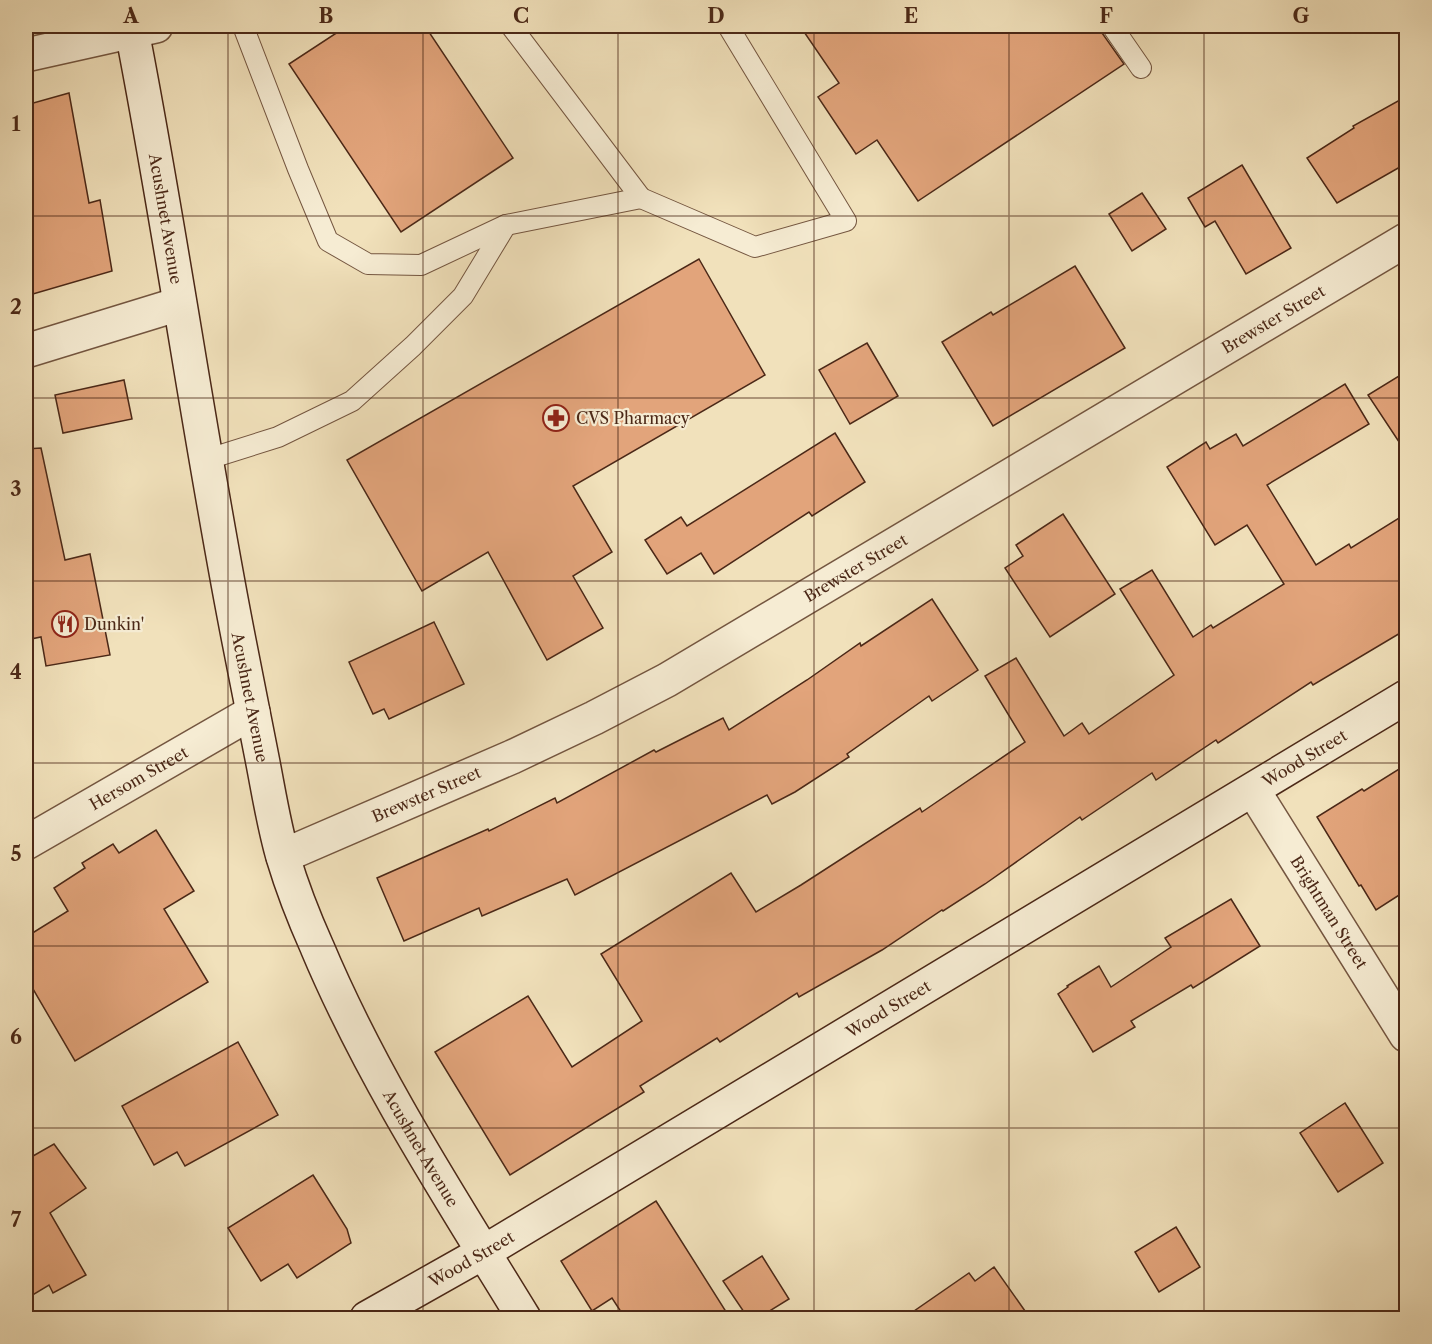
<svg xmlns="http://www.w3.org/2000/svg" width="1432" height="1344" font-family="'Libre Caslon Text',serif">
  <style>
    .building { fill: #e2a47b; stroke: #4b2817; stroke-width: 1.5 }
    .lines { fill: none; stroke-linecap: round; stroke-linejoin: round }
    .lane-casing { stroke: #745640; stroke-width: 22 }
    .street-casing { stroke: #745640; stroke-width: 36 }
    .secondary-casing { stroke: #4b2817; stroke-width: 36 }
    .lane { stroke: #f6ecd3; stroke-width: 20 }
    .street { stroke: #f6ecd3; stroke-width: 33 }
    .secondary { stroke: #f6ecd3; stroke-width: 33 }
    .grid { fill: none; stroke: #4b2817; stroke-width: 1.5; stroke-opacity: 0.55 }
    .labels { text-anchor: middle; stroke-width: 4.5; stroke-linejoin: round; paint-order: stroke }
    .street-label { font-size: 16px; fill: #4b2817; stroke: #f6ecd3 }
    .poi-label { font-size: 16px; fill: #4b2817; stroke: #f6ecd3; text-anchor: start }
    .neatline { fill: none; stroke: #4b2817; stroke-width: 2 }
    .grid-label { font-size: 20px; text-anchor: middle; font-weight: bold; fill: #4b2817 }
  </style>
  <rect width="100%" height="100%" fill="#f1e1bb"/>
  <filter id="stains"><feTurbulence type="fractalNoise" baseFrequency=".00333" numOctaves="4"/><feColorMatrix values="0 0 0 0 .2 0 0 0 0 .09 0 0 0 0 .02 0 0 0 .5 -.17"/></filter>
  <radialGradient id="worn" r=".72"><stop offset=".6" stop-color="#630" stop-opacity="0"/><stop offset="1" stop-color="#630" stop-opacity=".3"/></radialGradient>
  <!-- building -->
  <g class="building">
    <polygon points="347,26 425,26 513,158 401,232 289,64"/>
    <polygon points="800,26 1100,26 1102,33 1124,64 918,201 877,140 856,154 818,97 839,83"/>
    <polygon points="69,93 89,203 100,200 112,271 26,296 26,105"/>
    <polygon points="1407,96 1407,163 1337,203 1307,158 1354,128 1353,126"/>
    <polygon points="1242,165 1291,248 1246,274 1215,221 1205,227 1188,198"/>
    <polygon points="1142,193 1166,229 1132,251 1109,214"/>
    <polygon points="699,259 765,375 573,486 612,552 573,576 603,628 547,660 488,552 422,591 347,460"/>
    <polygon points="1075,266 1125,348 993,426 942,342 991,312 993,315"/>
    <polygon points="867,343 898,396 850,424 819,370"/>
    <polygon points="1407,371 1407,454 1368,395"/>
    <polygon points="124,380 132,419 63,433 55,395"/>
    <polygon points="1345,384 1369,424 1267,485 1316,565 1349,544 1351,548 1407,513 1407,629 1313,685 1311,682 1218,743 1216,740 1156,780 1152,773 1082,820 1080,817 985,884 943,911 942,910 882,950 799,997 797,993 720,1042 717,1038 640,1086 644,1092 510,1175 435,1052 528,996 572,1067 642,1021 601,954 731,873 756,912 801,885 920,808 922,812 1025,742 985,676 1016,658 1064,736 1082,723 1089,734 1174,675 1120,589 1152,570 1193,637 1211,625 1213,628 1284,584 1247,525 1215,545 1167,467 1206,442 1210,449 1236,434 1243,446"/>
    <polygon points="835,433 865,482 812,516 809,512 714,574 701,553 667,574 645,540 681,517 687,526"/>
    <polygon points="41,448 65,560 90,554 110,655 46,666 41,637 26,640 26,449"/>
    <polygon points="1063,514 1115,594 1050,637 1005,568 1023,556 1016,545"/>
    <polygon points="932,599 978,670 932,701 929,696 847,754 849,757 795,792 772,804 767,795 575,895 567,879 482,916 479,908 404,941 377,878 488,829 489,831 555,798 557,803 654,750 656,752 723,718 729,730 807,680 860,643 861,646"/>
    <polygon points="434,622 464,684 389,719 384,709 373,714 349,662"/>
    <polygon points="1407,764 1407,890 1376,910 1361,885 1359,886 1317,817 1362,789 1364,791"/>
    <polygon points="156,830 194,891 164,909 208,982 75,1061 26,977 26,937 68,911 54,888 85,868 82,863 113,844 119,853"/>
    <polygon points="1231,899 1260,946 1193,988 1191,985 1131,1021 1135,1027 1093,1052 1058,994 1068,987 1067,986 1099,966 1111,987 1171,947 1165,938"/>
    <polygon points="238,1042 278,1115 185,1166 177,1152 154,1165 122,1106"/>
    <polygon points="1345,1103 1383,1163 1338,1192 1300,1133"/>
    <polygon points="54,1144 86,1188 50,1213 86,1275 53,1293 49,1285 26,1299 26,1160"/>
    <polygon points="313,1175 347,1229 351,1243 297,1278 288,1264 261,1281 228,1228"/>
    <polygon points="656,1201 730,1318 625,1318 612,1298 592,1311 561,1261"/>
    <polygon points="1176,1227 1200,1267 1159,1292 1135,1252"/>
    <polygon points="762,1256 789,1299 758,1318 748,1318 723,1281"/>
    <polygon points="994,1267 1030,1318 904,1318 969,1273 975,1281"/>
  </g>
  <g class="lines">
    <defs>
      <g id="lane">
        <polyline points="243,26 298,169 328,241 368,264 421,265 506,225 641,198 511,26"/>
        <polyline points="1112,26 1141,68"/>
        <polyline points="641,198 755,247 846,221 728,26"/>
        <polyline points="205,460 278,437 352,401 413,346 463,296 506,225"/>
      </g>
      <g id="street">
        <polyline points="26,55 156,26"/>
        <polyline points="26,351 179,304"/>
        <path id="s1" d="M1253,790L1406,1035"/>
        <path id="s2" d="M26,843L253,712"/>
        <path id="s3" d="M283,856L512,757L594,718L667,680L1406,240"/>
      </g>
      <g id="secondary">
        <path id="s4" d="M131,26C171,230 199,437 239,641C247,682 255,722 263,763C269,794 274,826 283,857C292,887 304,918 317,947C372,1078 450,1197 524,1318"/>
        <path id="s5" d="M367,1318L484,1252L1406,697"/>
      </g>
    </defs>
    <!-- lane casing -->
    <use href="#lane" class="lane-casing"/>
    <!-- street casing -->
    <use href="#street" class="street-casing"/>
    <!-- secondary casing -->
    <use href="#secondary" class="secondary-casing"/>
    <!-- lane -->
    <use href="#lane" class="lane"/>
    <!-- street -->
    <use href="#street" class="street"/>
    <!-- secondary -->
    <use href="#secondary" class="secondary"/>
  </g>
  <!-- grid -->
  <path class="grid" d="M228,26V1318M423,26V1318M618,26V1318M814,26V1318M1009,26V1318M1204,26V1318M26,216H1406M26,398H1406M26,581H1406M26,763H1406M26,946H1406M26,1128H1406"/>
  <!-- icons -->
  <defs>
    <symbol id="pharmacy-ring" viewBox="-11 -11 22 22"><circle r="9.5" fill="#f6ecd3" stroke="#8f2418" stroke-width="1.5"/><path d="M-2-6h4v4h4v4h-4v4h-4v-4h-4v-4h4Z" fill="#8f2418"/></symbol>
    <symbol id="restaurant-ring" viewBox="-11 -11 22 22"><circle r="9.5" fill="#f6ecd3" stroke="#8f2418" stroke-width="1.5"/><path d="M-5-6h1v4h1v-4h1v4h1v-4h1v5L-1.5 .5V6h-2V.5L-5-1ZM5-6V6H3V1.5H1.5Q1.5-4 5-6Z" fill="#8f2418"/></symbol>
  </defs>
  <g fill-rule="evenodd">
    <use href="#pharmacy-ring" x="541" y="403" width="30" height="30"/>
    <use href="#restaurant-ring" x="50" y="609" width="30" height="30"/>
  </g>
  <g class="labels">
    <!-- street labels -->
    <g class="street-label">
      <text dy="6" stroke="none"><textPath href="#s4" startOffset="196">Acushnet Avenue</textPath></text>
      <text dy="6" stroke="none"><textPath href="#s3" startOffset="1128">Brewster Street</textPath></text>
      <text dy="6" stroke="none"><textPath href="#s3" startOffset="642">Brewster Street</textPath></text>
      <text dy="6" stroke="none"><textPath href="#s4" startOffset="682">Acushnet Avenue</textPath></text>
      <text dy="6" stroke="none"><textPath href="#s5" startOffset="1092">Wood Street</textPath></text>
      <text dy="6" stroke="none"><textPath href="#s2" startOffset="130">Hersom Street</textPath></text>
      <text dy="6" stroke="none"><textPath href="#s3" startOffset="156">Brewster Street</textPath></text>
      <text dy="6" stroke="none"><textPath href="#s1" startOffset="144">Brightman Street</textPath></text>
      <text dy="6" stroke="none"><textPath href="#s5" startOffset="606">Wood Street</textPath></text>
      <text dy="6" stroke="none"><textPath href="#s4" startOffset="1168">Acushnet Avenue</textPath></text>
      <text dy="6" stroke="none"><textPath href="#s5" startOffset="120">Wood Street</textPath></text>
    </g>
    <!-- poi labels -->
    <g class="poi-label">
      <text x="576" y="424">CVS Pharmacy</text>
      <text x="84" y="630">Dunkin'</text>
    </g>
  </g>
  <!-- margin -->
  <rect width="1432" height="1344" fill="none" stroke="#f1e1bb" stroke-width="66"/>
  <rect x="33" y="33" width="1366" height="1278" class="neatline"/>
  <g class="grid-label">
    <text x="131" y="23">A</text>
    <text x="326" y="23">B</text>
    <text x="521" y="23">C</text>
    <text x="716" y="23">D</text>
    <text x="911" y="23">E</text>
    <text x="1106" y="23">F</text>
    <text x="1301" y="23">G</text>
    <text x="16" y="131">1</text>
    <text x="16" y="314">2</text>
    <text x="16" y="496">3</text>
    <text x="16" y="679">4</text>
    <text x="16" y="861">5</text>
    <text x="16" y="1044">6</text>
    <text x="16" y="1227">7</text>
  </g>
  <rect width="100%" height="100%" filter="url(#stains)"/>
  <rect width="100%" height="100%" fill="url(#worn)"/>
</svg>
